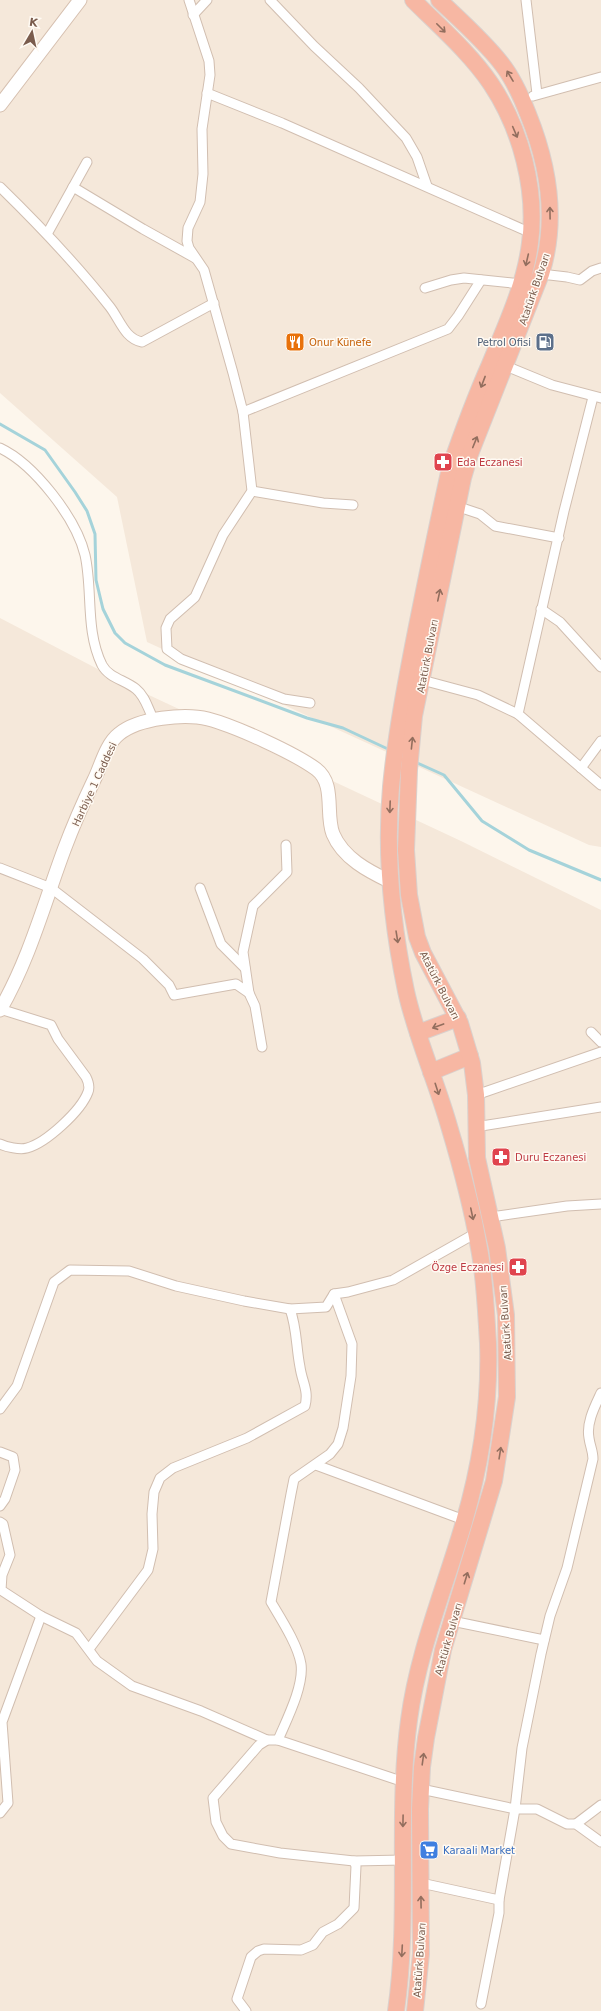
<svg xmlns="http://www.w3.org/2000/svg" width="601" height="2011" font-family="'DejaVu Sans',sans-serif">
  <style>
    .residential { fill: #f5e8da }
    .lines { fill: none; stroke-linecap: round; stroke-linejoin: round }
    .stream { stroke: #a5d3da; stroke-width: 3 }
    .street-casing { stroke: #d1beb0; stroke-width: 11 }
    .secondary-casing { stroke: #d6c0b0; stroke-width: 15 }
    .highway-casing { stroke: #dad1cd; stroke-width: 18 }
    .street { stroke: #fff; stroke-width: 9 }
    .secondary { stroke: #fff; stroke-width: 13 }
    .highway { stroke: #f7b7a3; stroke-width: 16 }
    .oneway { stroke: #936e5e }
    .labels { text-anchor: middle; stroke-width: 3; stroke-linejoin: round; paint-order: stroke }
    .street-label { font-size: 10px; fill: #7a5c4d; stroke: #fffaf3 }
    .food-label { font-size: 10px; fill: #c56008; stroke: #fffaf3; text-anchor: start }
    .service-label { font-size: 10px; fill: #4e5e75; stroke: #fffaf3; text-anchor: end }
    .health-label { font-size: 10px; fill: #be3a42; stroke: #fffaf3; text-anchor: start }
    .shop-label { font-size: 10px; fill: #366cbe; stroke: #fffaf3; text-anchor: start }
  </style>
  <rect width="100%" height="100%" fill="#fdf6ec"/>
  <!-- residential -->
  <g class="residential">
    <polygon points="0,0 601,0 601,847 589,845 147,642 117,497 0,393"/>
    <polygon points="0,618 136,689 461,841 601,910 601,2011 0,2011"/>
  </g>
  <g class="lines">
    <!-- stream -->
    <g class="stream">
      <polyline points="0,424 45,450 75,492 87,511 95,534 96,580 103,609 115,633 125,643 165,665 307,718 343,728 390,750"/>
      <polyline points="415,762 444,775 482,821 529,850 601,880"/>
    </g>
    <defs>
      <g id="street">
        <polyline points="189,0 209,61 210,75 202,129 203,174 200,202 188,228 187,241 189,248 204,270 233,373 243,412 252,491 223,535 195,597 170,619 166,628 167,649 181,659 284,699 310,703"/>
        <polyline points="270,0 314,46 359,88 406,138 417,157 427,186"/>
        <polyline points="526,0 537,94"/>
        <polyline points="193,15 207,0"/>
        <polyline points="207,93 282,123 531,233"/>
        <polyline points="533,96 601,77"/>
        <path d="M0,187C39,225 77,265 110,307C120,320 125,339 142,342L214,303"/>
        <polyline points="73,187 143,229 195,258"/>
        <polyline points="47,234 87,162"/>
        <polyline points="541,274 567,277 580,280 592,271 601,268"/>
        <polyline points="425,288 451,280 464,278 521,284"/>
        <polyline points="506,366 552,385 601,398"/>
        <polyline points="243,412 448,329 458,316 481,280"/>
        <path d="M0,448C34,464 76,518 85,555C93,591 85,630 102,665C109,678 125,680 136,689C146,697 148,710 154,720"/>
        <polyline points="252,491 323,503 353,505"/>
        <polyline points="456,506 480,514 495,526 559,538"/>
        <polyline points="541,609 560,622 601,667"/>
        <polyline points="422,680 478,695 518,714 601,785"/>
        <polyline points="518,714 564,511 593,397"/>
        <polyline points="581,768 601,741"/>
        <polyline points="0,868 51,888 143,959 169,985 174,995 236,984 249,993 255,1006 262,1047"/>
        <polyline points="200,888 221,944 245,968"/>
        <polyline points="249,993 243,952 253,906 287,872 286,845"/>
        <path d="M0,1009L51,1025L58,1039L86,1077C89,1083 90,1087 88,1092C81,1111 46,1143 27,1148C20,1150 6,1147 0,1144"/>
        <polyline points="591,1032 601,1042"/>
        <polyline points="476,1095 601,1052"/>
        <polyline points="475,1127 601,1107"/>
        <polyline points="491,1217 567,1206 601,1204"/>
        <polyline points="0,1409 17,1386 54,1282 70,1270 129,1271 176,1286 244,1301 290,1309 326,1307 334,1294 348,1292 393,1280 476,1233"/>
        <polyline points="0,1452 13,1457 15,1470 5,1499 0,1506"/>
        <polyline points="316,1465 464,1520"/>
        <polyline points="0,1522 3,1524 10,1555 2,1575 1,1590 41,1616 76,1633 97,1661 132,1686 201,1711 267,1740"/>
        <polyline points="452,1621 544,1640"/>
        <path d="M89,1649L148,1570L153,1549L152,1514L154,1492L160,1478L173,1468L247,1438L305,1406C309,1390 302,1382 300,1367C296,1347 297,1328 290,1309"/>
        <path d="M278,1740C287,1719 304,1686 301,1664C298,1645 281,1619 271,1602L291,1494L294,1479L330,1454L338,1444L343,1428L351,1376L352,1344L334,1294"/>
        <polyline points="421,1789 515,1809 537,1809 567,1824 576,1824 601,1842"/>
        <polyline points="0,1813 8,1803 2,1722 41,1616"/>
        <polyline points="576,1824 601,1805"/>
        <polyline points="403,1860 354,1861 280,1853 231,1844 223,1836 216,1822 213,1798 259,1745 267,1740 278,1740 404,1782"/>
        <polyline points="421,1883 499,1900"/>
        <path d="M481,2004L499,1913V1900L515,1809L522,1748L541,1654L550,1616L567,1568L593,1459C593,1451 590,1446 589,1438C586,1423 595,1406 601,1393"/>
        <polyline points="246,2011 237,1999 251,1957 258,1951 264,1949 301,1950 313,1945 323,1932 338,1924 354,1908 356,1866 354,1861"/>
      </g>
      <g id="secondary">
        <polyline points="0,105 80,0"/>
        <path d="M0,1010C29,960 44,904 64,850C73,826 83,803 94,780C101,766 106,744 119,734C138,718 185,713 208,719C235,726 294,753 316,769C336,784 325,814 333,834C343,858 368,871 391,882"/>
      </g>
      <g id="highway">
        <polyline points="418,1033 458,1018"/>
        <polyline points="431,1072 470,1056"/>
        <path d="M396,2011C410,1914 396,1816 409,1720C418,1651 445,1588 464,1522C481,1464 490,1403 488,1343C486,1312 485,1279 479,1248C472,1207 461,1166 449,1126C436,1080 416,1037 406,991C392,924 385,854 391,787C396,734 406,682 416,631C427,576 438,522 450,468C462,433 475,398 490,364C506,325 525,285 530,243C537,190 521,129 491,84C470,53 440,27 413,0"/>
        <path d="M415,2011L421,1954L420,1809L422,1767L426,1738L443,1650L494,1481L507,1397L506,1315L497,1248L477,1158L476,1095L472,1063L460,1023L423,953L417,937L409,895L406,850L409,770L414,716L463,478L470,454L541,274C558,220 549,166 528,114C521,96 513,78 501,63C483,40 460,20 439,0"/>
      </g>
    </defs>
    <!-- street casing -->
    <use href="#street" class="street-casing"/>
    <!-- secondary casing -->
    <use href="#secondary" class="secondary-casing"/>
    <!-- highway casing -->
    <use href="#highway" class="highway-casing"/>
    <!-- street -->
    <use href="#street" class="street"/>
    <!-- secondary -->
    <use href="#secondary" class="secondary"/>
    <!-- highway -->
    <use href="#highway" class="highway"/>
  </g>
  <!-- one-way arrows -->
  <defs><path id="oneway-shaft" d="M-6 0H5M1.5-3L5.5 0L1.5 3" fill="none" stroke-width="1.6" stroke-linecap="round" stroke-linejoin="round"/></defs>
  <g class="oneway">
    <use href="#oneway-shaft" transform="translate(441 28) rotate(45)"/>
    <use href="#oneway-shaft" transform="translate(510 76) rotate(-121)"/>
    <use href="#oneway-shaft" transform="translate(515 132) rotate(67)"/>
    <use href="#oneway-shaft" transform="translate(550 213) rotate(-91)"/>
    <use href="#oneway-shaft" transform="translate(527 260) rotate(103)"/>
    <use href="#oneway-shaft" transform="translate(483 382) rotate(111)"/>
    <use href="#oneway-shaft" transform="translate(475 442) rotate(-68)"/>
    <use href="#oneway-shaft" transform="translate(439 595) rotate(-78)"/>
    <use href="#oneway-shaft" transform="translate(412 743) rotate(-84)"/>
    <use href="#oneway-shaft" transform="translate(390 807) rotate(92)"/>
    <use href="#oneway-shaft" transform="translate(397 937) rotate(81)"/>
    <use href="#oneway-shaft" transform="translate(438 1026) rotate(160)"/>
    <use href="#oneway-shaft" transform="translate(437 1089) rotate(72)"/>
    <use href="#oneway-shaft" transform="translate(472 1214) rotate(78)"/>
    <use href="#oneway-shaft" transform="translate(500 1453) rotate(-81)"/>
    <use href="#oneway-shaft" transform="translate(466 1578) rotate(-73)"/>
    <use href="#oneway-shaft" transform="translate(423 1759) rotate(-82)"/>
    <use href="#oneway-shaft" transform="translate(403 1821) rotate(91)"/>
    <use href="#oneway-shaft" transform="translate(421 1902) rotate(-91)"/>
    <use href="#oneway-shaft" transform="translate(402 1951) rotate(93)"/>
  </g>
  <!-- icons -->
  <defs>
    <symbol id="restaurant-square" viewBox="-11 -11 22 22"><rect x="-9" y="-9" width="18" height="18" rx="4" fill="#e8710a" stroke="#fffaf3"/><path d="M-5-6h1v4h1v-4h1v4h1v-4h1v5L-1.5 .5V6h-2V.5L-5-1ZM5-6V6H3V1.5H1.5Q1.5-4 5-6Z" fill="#fff"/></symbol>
    <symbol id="fuel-square" viewBox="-11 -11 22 22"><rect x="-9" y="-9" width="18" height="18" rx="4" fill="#5c6f8a" stroke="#fffaf3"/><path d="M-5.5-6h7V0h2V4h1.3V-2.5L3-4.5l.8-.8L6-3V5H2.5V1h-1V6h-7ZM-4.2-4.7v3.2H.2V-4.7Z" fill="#fff"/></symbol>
    <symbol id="pharmacy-square" viewBox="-11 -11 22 22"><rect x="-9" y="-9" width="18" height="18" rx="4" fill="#e0444e" stroke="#fffaf3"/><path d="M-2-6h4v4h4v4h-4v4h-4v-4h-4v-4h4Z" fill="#fff"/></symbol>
    <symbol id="supermarket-square" viewBox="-11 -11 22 22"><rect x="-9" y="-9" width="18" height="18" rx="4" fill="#3f7fe0" stroke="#fffaf3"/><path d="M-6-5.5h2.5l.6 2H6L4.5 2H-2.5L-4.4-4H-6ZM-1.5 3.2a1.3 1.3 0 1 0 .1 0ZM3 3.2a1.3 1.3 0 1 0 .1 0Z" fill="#fff"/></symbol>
  </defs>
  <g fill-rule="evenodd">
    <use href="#restaurant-square" x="284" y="331" width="22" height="22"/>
    <use href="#fuel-square" x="534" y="331" width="22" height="22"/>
    <use href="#pharmacy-square" x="432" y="451" width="22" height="22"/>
    <use href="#pharmacy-square" x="490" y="1146" width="22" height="22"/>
    <use href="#pharmacy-square" x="507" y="1256" width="22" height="22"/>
    <use href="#supermarket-square" x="418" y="1839" width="22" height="22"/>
  </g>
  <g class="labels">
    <!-- street labels -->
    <g class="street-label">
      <text transform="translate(534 289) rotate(-71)" y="4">Atatürk Bulvarı</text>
      <text transform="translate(427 656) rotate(-79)" y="4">Atatürk Bulvarı</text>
      <text transform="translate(94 784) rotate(-65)" y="4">Harbiye 1 Caddesi</text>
      <text transform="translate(440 985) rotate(63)" y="4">Atatürk Bulvarı</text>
      <text transform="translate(505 1323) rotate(-94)" y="4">Atatürk Bulvarı</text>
      <text transform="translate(448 1639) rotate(-74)" y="4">Atatürk Bulvarı</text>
      <text transform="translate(419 1960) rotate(-86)" y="4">Atatürk Bulvarı</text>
    </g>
    <!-- food labels -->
    <g class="food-label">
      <text x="309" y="346">Onur Künefe</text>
    </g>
    <!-- service labels -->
    <g class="service-label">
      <text x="531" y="346">Petrol Ofisi</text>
    </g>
    <!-- health labels -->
    <g class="health-label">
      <text x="457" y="466">Eda Eczanesi</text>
      <text x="515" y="1161">Duru Eczanesi</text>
      <text x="504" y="1271" text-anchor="end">Özge Eczanesi</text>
    </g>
    <!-- shop labels -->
    <g class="shop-label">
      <text x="443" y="1854">Karaali Market</text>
    </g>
  </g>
  <!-- north arrow -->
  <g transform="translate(32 32) rotate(9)" stroke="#fffaf3" stroke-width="3" paint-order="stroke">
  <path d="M0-3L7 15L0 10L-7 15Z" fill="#7a5c4d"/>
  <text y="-6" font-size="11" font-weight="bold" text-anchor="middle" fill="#7a5c4d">K</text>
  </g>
</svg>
